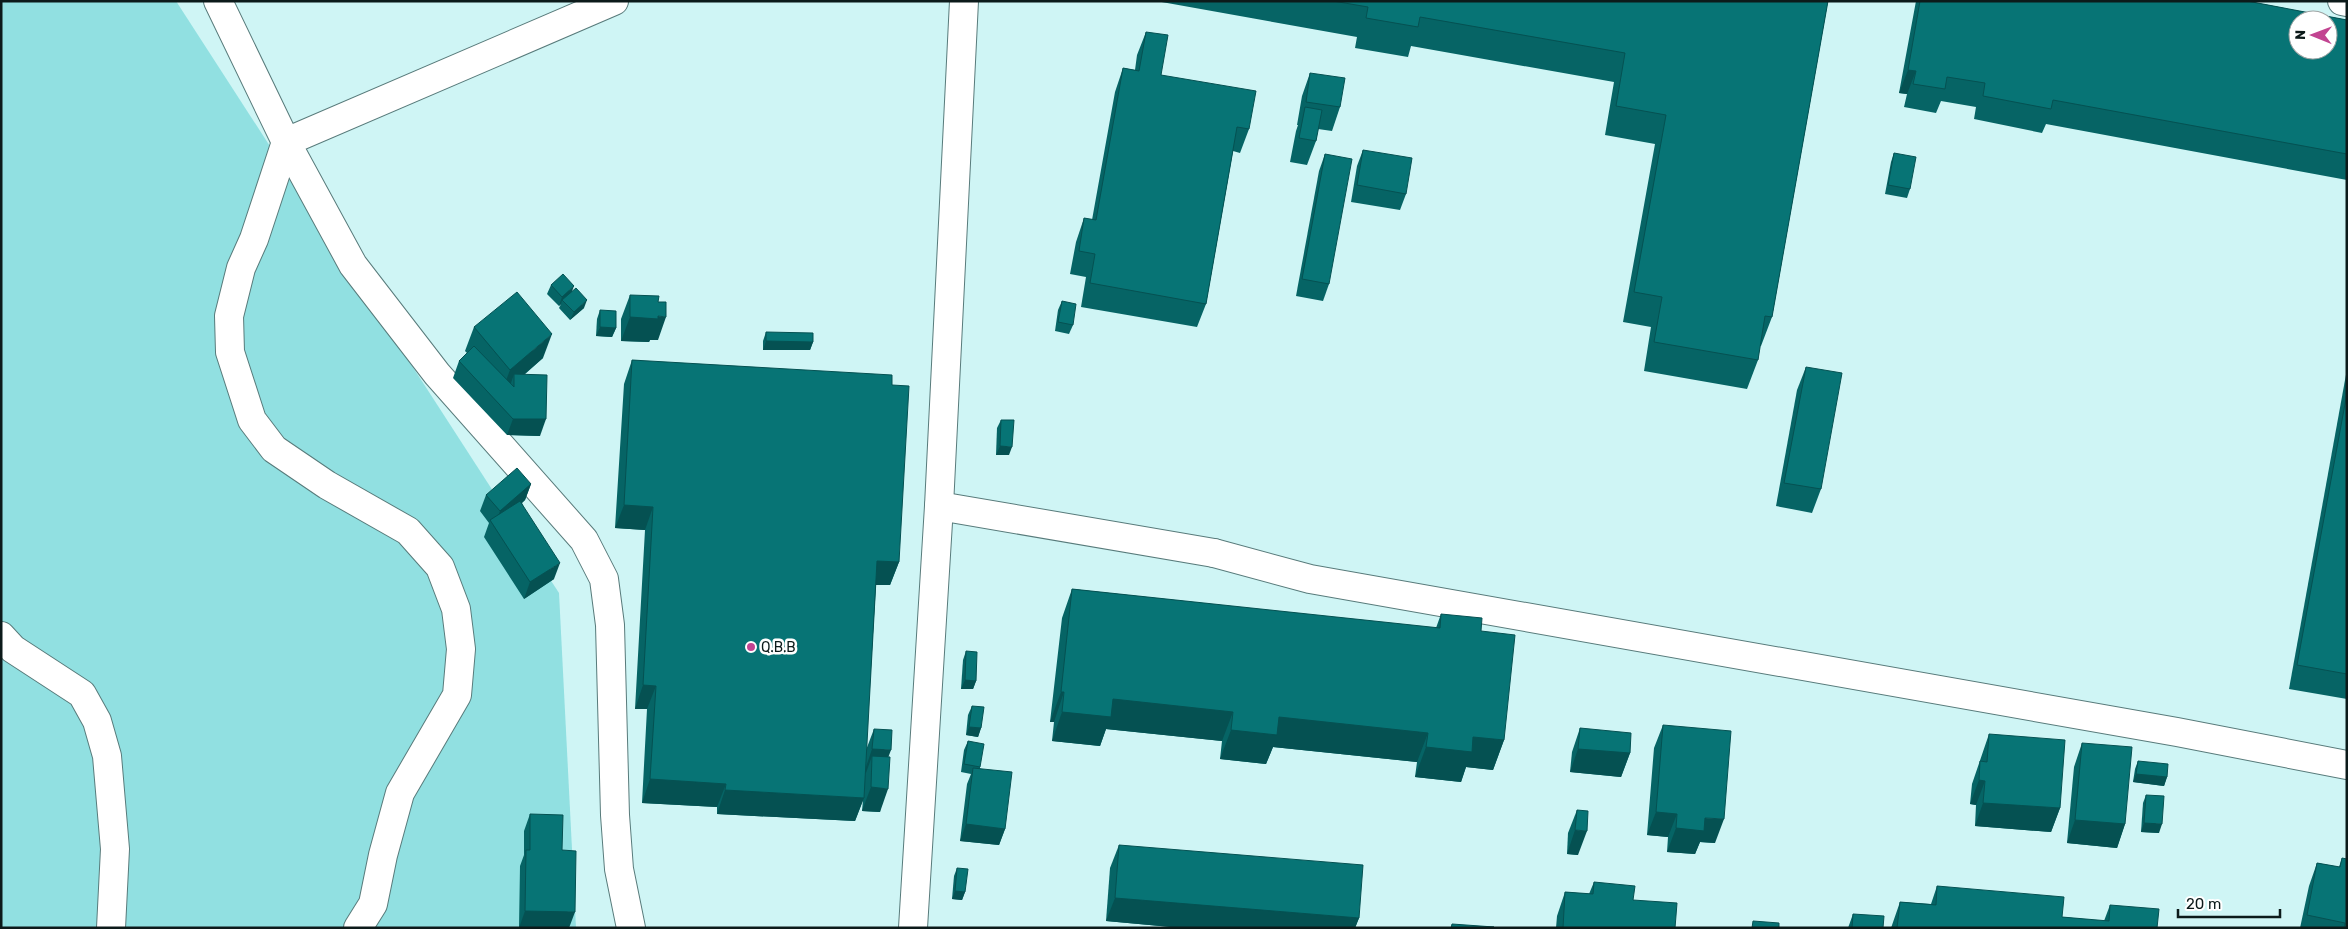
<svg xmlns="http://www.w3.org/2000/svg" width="2348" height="929" font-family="Rubik,sans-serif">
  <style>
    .green { fill: #91e0e1 }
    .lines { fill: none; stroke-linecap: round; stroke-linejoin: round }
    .minor-casing { stroke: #587b7b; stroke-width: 30 }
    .tertiary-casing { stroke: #587b7b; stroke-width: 30 }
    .minor { stroke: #fff; stroke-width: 28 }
    .tertiary { stroke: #fff; stroke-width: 28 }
    .wall { fill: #066465 }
    .shaded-wall { fill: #055152 }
    .building { fill: #077475; stroke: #055152; fill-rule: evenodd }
    .poi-dot { fill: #c24491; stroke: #fff; stroke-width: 2 }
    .labels { text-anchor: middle; stroke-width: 5; stroke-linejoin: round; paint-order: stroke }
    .poi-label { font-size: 14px; fill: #0c1a1a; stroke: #fff; text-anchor: start }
  </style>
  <rect width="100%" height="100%" fill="#cff5f5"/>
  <!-- green -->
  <polygon class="green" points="1,1 176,1 559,593 576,928 1,928"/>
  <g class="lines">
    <defs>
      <g id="minor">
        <polyline points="218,1 286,142 353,265 437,374 584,540 604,579 610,625 615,815 619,869 631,928"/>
        <polyline points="2342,1 2347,2"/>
        <polyline points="939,506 1214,553"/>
        <polyline points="1,636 13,649 82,694 97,721 107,756 115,849 111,928"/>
        <polyline points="358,928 373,904 383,855 400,793 457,695 461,649 456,609 440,567 408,531 327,485 274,449 252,420 230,352 229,316 241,268 254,239 286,142 614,1"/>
      </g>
      <g id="tertiary">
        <polyline points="1214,553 1310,579 2177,732 2347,765"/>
        <polyline points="913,928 939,506 964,1"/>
      </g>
    </defs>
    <!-- minor casing -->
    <use href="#minor" class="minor-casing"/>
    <!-- tertiary casing -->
    <use href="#tertiary" class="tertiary-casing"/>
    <!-- minor -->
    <use href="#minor" class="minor"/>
    <!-- tertiary -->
    <use href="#tertiary" class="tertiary"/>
  </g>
  <!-- wall -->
  <g class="wall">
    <polygon points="1156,1 1828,1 1772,317 1761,346 1760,346 1758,360 1747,389 1644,371 1651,327 1623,322 1655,144 1605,135 1614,82 1411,46 1408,57 1355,48 1357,37"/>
    <polygon points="1916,1 2247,1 2347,20 2347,180 2046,124 2042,133 1974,119 1976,107 1941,101 1936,113 1904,107 1907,94 1899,93"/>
    <polygon points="1146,32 1161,75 1249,129 1240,153 1233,151 1206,304 1197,327 1081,307 1086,277 1070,274 1076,242 1084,218 1092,220 1115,92 1123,68 1135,70 1137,55"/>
    <polygon points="1310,73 1340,107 1332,131 1318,129 1316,141 1307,165 1290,162 1296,131 1298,125 1297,125 1302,96"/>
    <polygon points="1363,150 1406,194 1400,210 1351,202 1357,166"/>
    <polygon points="1894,153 1910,189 1907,198 1885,194 1891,162"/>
    <polygon points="1325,154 1329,284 1323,301 1296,296 1319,171"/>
    <polygon points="551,285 572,291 584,308 570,320 559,308 561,304 559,306 547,294"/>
    <polygon points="630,295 658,340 650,340 649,342 621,341 621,319"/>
    <polygon points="1062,301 1073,325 1069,334 1055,331 1058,310"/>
    <polygon points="600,310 616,328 612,337 596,336 597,319"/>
    <polygon points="474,327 543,358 524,375 540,436 507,435 453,378 459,361 467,353 465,351"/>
    <polygon points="766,332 813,342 810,350 763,350 763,341"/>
    <polygon points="632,360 892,385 899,562 890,585 876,585 866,750 874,729 888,757 880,812 862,811 863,800 855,821 717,814 717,807 642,803 647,709 635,709 645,530 615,528 624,384"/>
    <polygon points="1806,367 1821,489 1812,513 1776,506 1797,390"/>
    <polygon points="2347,369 2347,699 2289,689"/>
    <polygon points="1001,420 1009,455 996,455 997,428"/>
    <polygon points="531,484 525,500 522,503 554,579 524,599 484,537 489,523 480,511 486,495"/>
    <polygon points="1072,589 1436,628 1441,614 1481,631 1504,740 1493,770 1466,767 1461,782 1415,777 1417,762 1273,747 1266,764 1220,759 1222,741 1106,729 1100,746 1052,741 1054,722 1050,722 1062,618"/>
    <polygon points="966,651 976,681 973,689 961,689 963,660"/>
    <polygon points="972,706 981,728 978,737 966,735 968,715"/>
    <polygon points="1663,725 1715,843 1700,842 1695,854 1667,852 1668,837 1647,835 1654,748"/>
    <polygon points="1580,728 1630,753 1621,777 1570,772 1572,752"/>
    <polygon points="1989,734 2060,808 2051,832 1975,826 1976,805 1970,804 1972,784"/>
    <polygon points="968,741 980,767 980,768 1005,829 999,845 960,841 967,784 971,774 961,772 964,750"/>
    <polygon points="2082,743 2125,824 2117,848 2067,843 2074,767"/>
    <polygon points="2138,761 2167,777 2164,786 2133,782 2135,769"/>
    <polygon points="2146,795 2159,833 2141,832 2143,803"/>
    <polygon points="1577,810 1578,855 1567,854 1568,833"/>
    <polygon points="530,814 562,850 569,928 519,928 520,866 524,855 524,831"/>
    <polygon points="1119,845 1359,918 1355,928 1182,928 1106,921 1110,868"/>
    <polygon points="2342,858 2347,928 2300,928 2309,886 2317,863 2339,867"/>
    <polygon points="957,868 965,892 962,900 952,899 954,876"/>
    <polygon points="1594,882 1633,900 1675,928 1556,928 1557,916 1565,892 1589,894"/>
    <polygon points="1937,886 2062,917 2104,921 2110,905 2157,928 1891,928 1900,902 1931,904"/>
    <polygon points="1853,914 1883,928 1848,928"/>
  </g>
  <!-- shaded-wall -->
  <g class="shaded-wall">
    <polygon points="1908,70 1916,71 1907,94 1899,93"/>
    <polygon points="574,286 571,294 562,300 561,304 559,306 562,297"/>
    <polygon points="587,300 584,308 570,320 574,312"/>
    <polygon points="658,316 666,317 658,340 650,340 649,342 621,341 630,317"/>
    <polygon points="600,327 616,328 612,337 596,336"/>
    <polygon points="552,334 543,358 514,383 514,374 510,386 501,394 510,370"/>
    <polygon points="766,341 813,342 810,350 763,350"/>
    <polygon points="513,419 546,419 540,436 507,435"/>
    <polygon points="1000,446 1012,447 1009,455 996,455"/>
    <polygon points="531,484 525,500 495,527 494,526 500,511"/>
    <polygon points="624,505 653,507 645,530 615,528"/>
    <polygon points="877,561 899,562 890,585 868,585"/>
    <polygon points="560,563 554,579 524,599 530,582"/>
    <polygon points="965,680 976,681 973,689 961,689"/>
    <polygon points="643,685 656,686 647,709 635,709"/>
    <polygon points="1061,692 1064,692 1054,722 1050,722"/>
    <polygon points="1113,699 1233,712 1222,741 1106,729 1100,746 1052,741 1062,712"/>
    <polygon points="1279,717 1428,733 1417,762 1273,747 1266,764 1220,759 1231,730"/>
    <polygon points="969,727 981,728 978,737 966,735"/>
    <polygon points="1473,737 1504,740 1493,770 1466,767 1461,782 1415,777 1426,747"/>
    <polygon points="872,749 891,750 882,774 872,756 866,773 864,773"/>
    <polygon points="1578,749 1630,753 1621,777 1570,772"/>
    <polygon points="2136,774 2167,777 2164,786 2133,782"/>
    <polygon points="650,779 726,784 717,807 642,803"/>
    <polygon points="1979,780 1985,781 1976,805 1970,804"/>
    <polygon points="871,787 888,789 880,812 862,811"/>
    <polygon points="725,790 864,798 855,821 717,814"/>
    <polygon points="1983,803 2060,808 2051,832 1975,826"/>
    <polygon points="1656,812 1677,814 1668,837 1647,835"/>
    <polygon points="1705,818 1724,819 1715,843 1700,842 1695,854 1667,852 1676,828"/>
    <polygon points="2075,820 2125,824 2117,848 2067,843"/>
    <polygon points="2144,823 2162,824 2159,833 2141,832"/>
    <polygon points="966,824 1005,829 999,845 960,841"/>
    <polygon points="1575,830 1587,831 1578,855 1567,854"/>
    <polygon points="955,891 965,892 962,900 952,899"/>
    <polygon points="1115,898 1359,918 1355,928 1182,928 1106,921"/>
    <polygon points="525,911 575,912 569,928 519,928"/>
  </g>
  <!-- building -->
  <g class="building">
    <polygon points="1333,1 1828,1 1772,317 1765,316 1758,360 1654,342 1662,297 1634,292 1666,115 1616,106 1625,53 1420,17 1418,27 1366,18 1368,7"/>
    <path d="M1920,1H2247L2347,20V154L2053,100L2051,109L1983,96L1985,83L1947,77L1945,89L1913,84L1916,71L1908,70ZM2298,20H2328V50H2298Z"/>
    <polygon points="1146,32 1168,35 1161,75 1256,91 1249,129 1237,127 1206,304 1090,283 1095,254 1079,251 1084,218 1096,220 1123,68 1139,71"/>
    <polygon points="1310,73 1345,78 1340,107 1306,102"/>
    <polygon points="1305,107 1322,110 1316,141 1299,138"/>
    <polygon points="1363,150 1412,158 1406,194 1357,185"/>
    <polygon points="1894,153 1916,157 1910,189 1888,185"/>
    <polygon points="1325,154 1352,159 1329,284 1302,279"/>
    <polygon points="563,274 574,286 562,297 551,285"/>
    <polygon points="576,288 587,300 574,312 562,300"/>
    <polygon points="517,292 552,334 510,370 474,327"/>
    <polygon points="630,295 659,296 658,302 666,302 666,317 658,316 658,319 630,317"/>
    <polygon points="1062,301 1076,304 1073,325 1058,322"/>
    <polygon points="600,310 616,311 616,328 600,327"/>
    <polygon points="766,332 813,333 813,342 766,341"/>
    <polygon points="474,346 514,387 514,374 547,375 546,419 513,419 459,361"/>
    <polygon points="632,360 892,375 892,385 909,386 899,562 877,561 864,798 725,790 726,784 650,779 656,686 643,685 653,507 624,505"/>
    <polygon points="1806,367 1842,373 1821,489 1784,483"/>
    <polygon points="2347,393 2347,674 2297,665"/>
    <polygon points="1001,420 1014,420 1012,447 1000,446"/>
    <polygon points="517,468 531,484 500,511 486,495"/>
    <polygon points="520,501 560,563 530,582 490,520"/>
    <polygon points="1072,589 1440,628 1441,614 1482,618 1481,631 1515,635 1504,740 1473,737 1472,752 1426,747 1428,733 1279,717 1277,735 1231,730 1233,712 1113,699 1111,717 1062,712 1064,692 1061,692"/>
    <polygon points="966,651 977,652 976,681 965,680"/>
    <polygon points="972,706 984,707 981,728 969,727"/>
    <polygon points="1663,725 1731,731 1724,819 1705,818 1704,831 1676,828 1677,814 1656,812"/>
    <polygon points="1580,728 1631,733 1630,753 1578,749"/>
    <polygon points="874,729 892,730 891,750 872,749"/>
    <polygon points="1989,734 2065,740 2060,808 1983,803 1985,781 1979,780 1980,761 1987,762"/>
    <polygon points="968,741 984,744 980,767 964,764"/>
    <polygon points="2082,743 2132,747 2125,824 2075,820"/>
    <polygon points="872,756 890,757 888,789 871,787"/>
    <polygon points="2138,761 2168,764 2167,777 2136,774"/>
    <polygon points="973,768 1012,772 1005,829 966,824"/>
    <polygon points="2146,795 2164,796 2162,824 2144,823"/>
    <polygon points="1577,810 1588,811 1587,831 1575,830"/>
    <polygon points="530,814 563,815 562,850 576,851 575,912 525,911 526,850 530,850"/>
    <polygon points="1119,845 1363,865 1359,918 1115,898"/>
    <polygon points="2342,858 2347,859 2347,928 2344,928 2345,923 2307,915 2317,863 2340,867"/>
    <polygon points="957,868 968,869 965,892 955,891"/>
    <polygon points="1594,882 1635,886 1633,900 1677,903 1675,928 1563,928 1565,892 1593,894"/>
    <polygon points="1937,886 2064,897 2062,917 2109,921 2110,905 2159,909 2157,928 1897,928 1900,902 1936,905"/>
    <polygon points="1853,914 1884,916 1883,928 1852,928"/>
    <polygon points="1753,921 1779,923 1779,928 1752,928"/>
    <polygon points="1452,924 1494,927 1451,928"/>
  </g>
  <!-- markers -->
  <circle class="poi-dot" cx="751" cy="647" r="5"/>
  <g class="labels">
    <!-- poi labels -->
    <g class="poi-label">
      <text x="761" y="652">Q.B.B</text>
    </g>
  </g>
  <!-- border -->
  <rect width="2348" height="929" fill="none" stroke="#0c1a1a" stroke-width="5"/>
  <!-- north arrow -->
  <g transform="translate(2313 35) rotate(271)"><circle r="24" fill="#ffffff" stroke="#9ea3a3"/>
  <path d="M0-4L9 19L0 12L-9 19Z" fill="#c24491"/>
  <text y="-8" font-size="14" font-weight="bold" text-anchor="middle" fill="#0c1a1a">N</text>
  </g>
  <!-- scale -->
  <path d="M2178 909v8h102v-8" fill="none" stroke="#0c1a1a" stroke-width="2.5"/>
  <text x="2186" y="909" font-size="15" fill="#0c1a1a" stroke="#ffffff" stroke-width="4" paint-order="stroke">20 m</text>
</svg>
